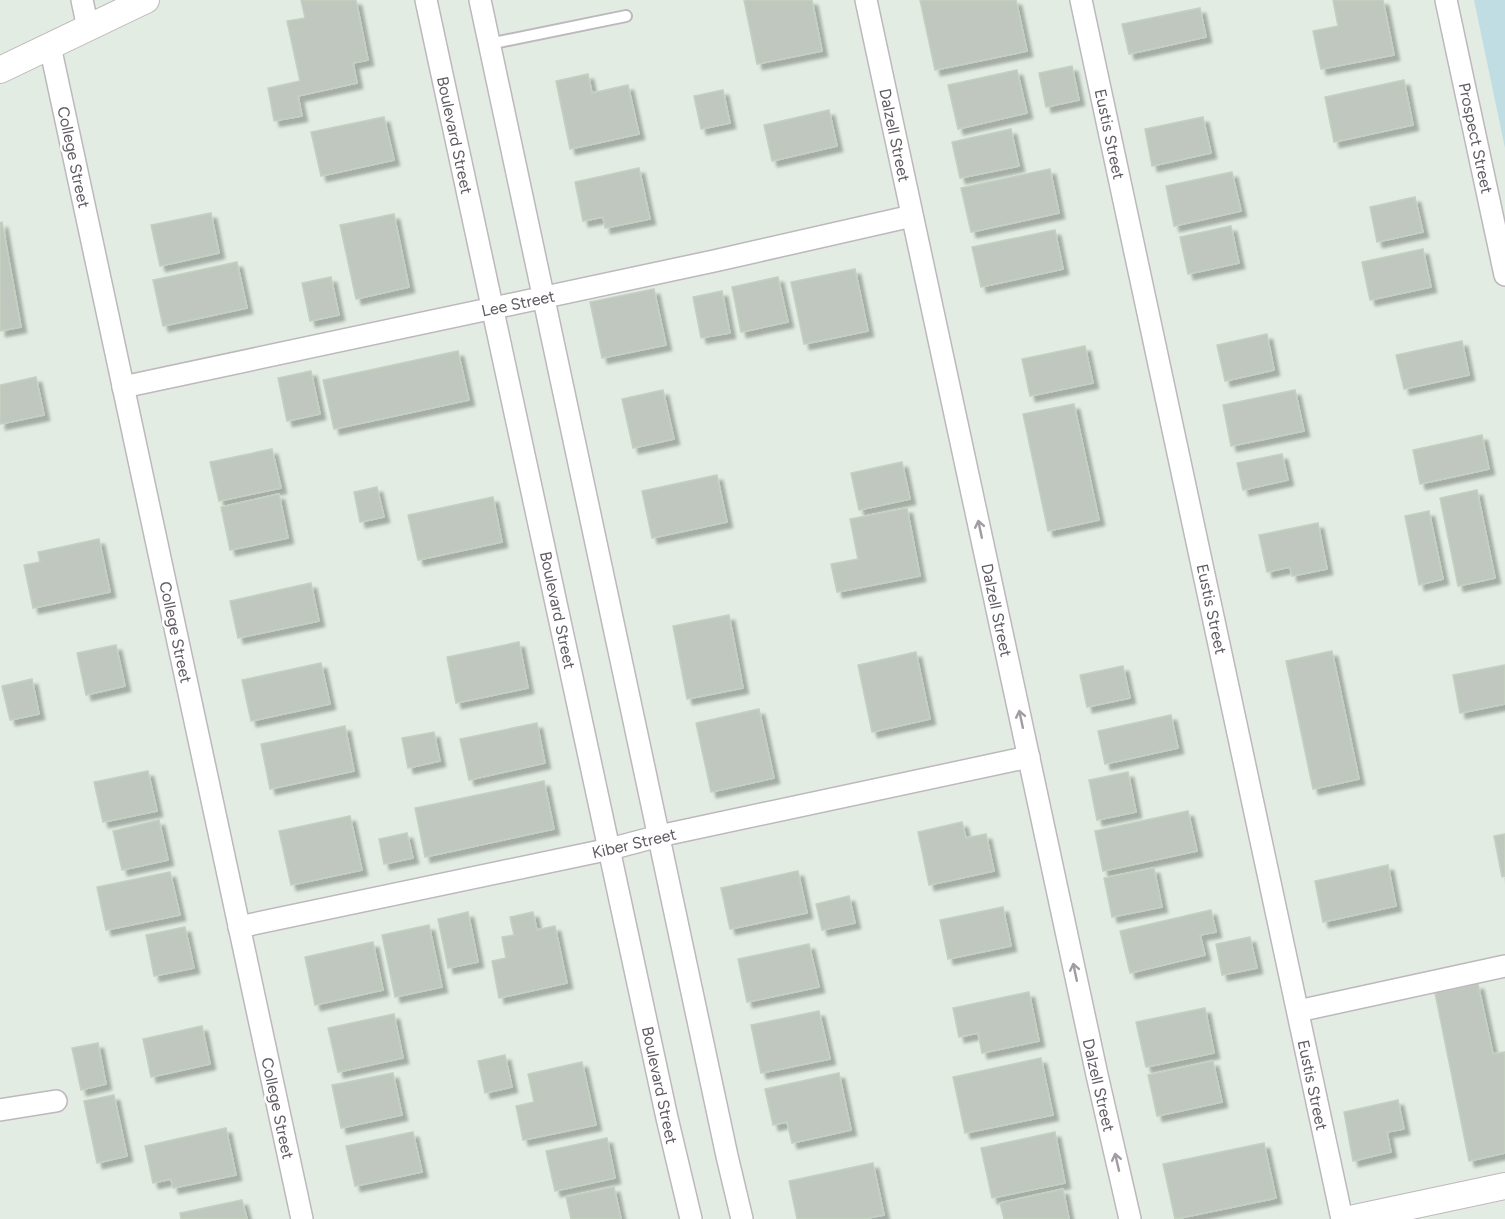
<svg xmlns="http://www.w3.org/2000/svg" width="1505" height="1219" font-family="Figtree,sans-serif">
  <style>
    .green { fill: #bfdde3 }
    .building { fill: #c0c7be; stroke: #c3d1c0; stroke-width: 1.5; filter: url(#shadow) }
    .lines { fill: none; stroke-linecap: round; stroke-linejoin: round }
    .service-casing { stroke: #bdb7be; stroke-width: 14 }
    .minor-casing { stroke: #bdb7be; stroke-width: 24 }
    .tertiary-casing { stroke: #bdb7be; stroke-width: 28 }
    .service { stroke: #fff; stroke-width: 10 }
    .minor { stroke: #fff; stroke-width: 21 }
    .tertiary { stroke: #fff; stroke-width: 26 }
    .oneway { stroke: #a09ca1 }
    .labels { text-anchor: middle; stroke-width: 5; stroke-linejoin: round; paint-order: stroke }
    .street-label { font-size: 16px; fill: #605a62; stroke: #fff }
  </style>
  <defs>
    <filter id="shadow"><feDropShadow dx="5.5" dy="5.5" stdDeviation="1.5" flood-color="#0004"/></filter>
  </defs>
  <rect width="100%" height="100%" fill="#e2ece2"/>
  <!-- green -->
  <polygon class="green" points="1474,0 1505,0 1505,148"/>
  <!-- building -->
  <g class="building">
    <polygon points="301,0 356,0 368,60 353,63 357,83 298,96 302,116 274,121 268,88 300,81 287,21 305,18"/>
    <polygon points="744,0 812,0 822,51 757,64"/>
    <polygon points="920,0 1016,0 1027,51 935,70"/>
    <polygon points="1333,0 1383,0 1394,55 1321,69 1313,31 1338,26"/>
    <polygon points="1200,8 1206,37 1129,54 1122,24"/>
    <polygon points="1072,66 1079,100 1046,107 1039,73"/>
    <polygon points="1017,70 1027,113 958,129 948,85"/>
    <polygon points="588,74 592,93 628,85 639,134 570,149 556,81"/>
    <polygon points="1404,80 1413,125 1334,142 1325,97"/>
    <polygon points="723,90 730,123 701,129 694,96"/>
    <polygon points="829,110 837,146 772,161 764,125"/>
    <polygon points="384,117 394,160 321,176 311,132"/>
    <polygon points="1203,117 1211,153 1152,166 1145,129"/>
    <polygon points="1011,129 1019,166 960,178 952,142"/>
    <polygon points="639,168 650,219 605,228 603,217 583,221 575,182"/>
    <polygon points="1050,169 1059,213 971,232 961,188"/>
    <polygon points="1232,172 1241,211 1174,226 1166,186"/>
    <polygon points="1415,197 1423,232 1377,242 1370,207"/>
    <polygon points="211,213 219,253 160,266 151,225"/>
    <polygon points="394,214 409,287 356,299 340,225"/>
    <polygon points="2,222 21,327 0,331 0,223"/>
    <polygon points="1231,226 1239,263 1188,274 1180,237"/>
    <polygon points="1055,230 1063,269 981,287 972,247"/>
    <polygon points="1423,249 1431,287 1370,300 1362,262"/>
    <polygon points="237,262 247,308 163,326 153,280"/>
    <polygon points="855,269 868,331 804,344 791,282"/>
    <polygon points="331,277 339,315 310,321 302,283"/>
    <polygon points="778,277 788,322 741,332 732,287"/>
    <polygon points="654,289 666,345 602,358 590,302"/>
    <polygon points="722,291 730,333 701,338 693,297"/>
    <polygon points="1267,334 1274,370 1225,381 1217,345"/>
    <polygon points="1462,341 1469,375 1404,389 1396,355"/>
    <polygon points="1085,346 1093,383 1030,396 1022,359"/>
    <polygon points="458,351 469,400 334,429 323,380"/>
    <polygon points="311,371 320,414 287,421 278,378"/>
    <polygon points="36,377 44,415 0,424 0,385"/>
    <polygon points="663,390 674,439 633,448 622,399"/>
    <polygon points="1295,390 1304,431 1231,446 1223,405"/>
    <polygon points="1074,404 1099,520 1048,531 1023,414"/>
    <polygon points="1482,435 1489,469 1420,484 1413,450"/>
    <polygon points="272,449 281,488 219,501 210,462"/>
    <polygon points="1282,454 1288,480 1243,490 1237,463"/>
    <polygon points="902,462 910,499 859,510 851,473"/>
    <polygon points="717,475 727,522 652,538 642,491"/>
    <polygon points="377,487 384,517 360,522 354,492"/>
    <polygon points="1477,490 1495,578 1458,586 1440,498"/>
    <polygon points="279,494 288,538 230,550 221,507"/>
    <polygon points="493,497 502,542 418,560 408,515"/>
    <polygon points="907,508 920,576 837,592 831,564 858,559 850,519"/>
    <polygon points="1429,511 1443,579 1419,585 1405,516"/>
    <polygon points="1318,523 1327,569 1292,576 1290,567 1267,572 1259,535"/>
    <polygon points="99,539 110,592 33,608 24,565 40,562 38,552"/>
    <polygon points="311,583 319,621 238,638 230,601"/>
    <polygon points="729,615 743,688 687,699 673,626"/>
    <polygon points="519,642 528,688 456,703 447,657"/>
    <polygon points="116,645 125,686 86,695 77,653"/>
    <polygon points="1332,651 1359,779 1313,789 1286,661"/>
    <polygon points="916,652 930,719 872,732 858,665"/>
    <polygon points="321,663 330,704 251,721 242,680"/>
    <polygon points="1505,665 1505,704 1460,713 1453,675"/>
    <polygon points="1123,666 1130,698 1087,707 1080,675"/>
    <polygon points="32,679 39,714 10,720 2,686"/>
    <polygon points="759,709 774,778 711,792 696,723"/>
    <polygon points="1171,715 1178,748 1105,764 1098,731"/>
    <polygon points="537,723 545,763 469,780 460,739"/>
    <polygon points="345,726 354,771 270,789 261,744"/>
    <polygon points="434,732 440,761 408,768 402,738"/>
    <polygon points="148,771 157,811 103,822 94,782"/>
    <polygon points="1128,772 1136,812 1097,820 1089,780"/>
    <polygon points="544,781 554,829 425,857 415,808"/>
    <polygon points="1188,811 1197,851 1103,871 1095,831"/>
    <polygon points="350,816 362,870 291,885 279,831"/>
    <polygon points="159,820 168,860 122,870 113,831"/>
    <polygon points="962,822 966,838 986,834 994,871 929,885 918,832"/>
    <polygon points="407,833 413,858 384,864 379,839"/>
    <polygon points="1505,834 1505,876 1502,877 1494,836"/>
    <polygon points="1388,865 1396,906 1323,922 1315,881"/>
    <polygon points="1154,868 1162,907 1112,917 1104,878"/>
    <polygon points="798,871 807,913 730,929 721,888"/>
    <polygon points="170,872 180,915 106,930 97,887"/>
    <polygon points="849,896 855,923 822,930 816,904"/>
    <polygon points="1003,907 1011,946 948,959 940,920"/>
    <polygon points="1211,910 1216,932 1200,935 1205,955 1130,973 1120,931"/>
    <polygon points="468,912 478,962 448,968 438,919"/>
    <polygon points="533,912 537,930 555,926 567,983 499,998 492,961 506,958 502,937 514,935 510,917"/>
    <polygon points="429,925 442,987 395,997 382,935"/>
    <polygon points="185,927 194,968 154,976 146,935"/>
    <polygon points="1250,937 1257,968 1222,975 1216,944"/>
    <polygon points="373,942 383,990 315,1005 305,957"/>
    <polygon points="809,944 819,987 747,1002 738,959"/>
    <polygon points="1478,984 1493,1054 1505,1052 1505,1153 1469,1161 1435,993"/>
    <polygon points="1029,992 1039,1041 982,1053 978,1033 959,1037 953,1008"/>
    <polygon points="1205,1008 1214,1053 1146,1067 1136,1022"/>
    <polygon points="819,1011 830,1059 761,1073 751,1025"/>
    <polygon points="394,1014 403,1058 338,1072 328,1028"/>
    <polygon points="202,1026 210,1064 151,1077 143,1039"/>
    <polygon points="98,1043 106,1084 81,1090 72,1048"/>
    <polygon points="505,1055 512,1087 485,1093 478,1061"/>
    <polygon points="1041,1058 1053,1115 965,1133 953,1077"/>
    <polygon points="1213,1061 1222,1102 1157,1116 1148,1075"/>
    <polygon points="582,1062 596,1125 523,1140 516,1106 534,1102 528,1074"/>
    <polygon points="393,1073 402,1115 341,1128 332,1085"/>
    <polygon points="839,1073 851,1130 792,1143 787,1122 773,1125 765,1089"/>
    <polygon points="114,1095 127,1156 97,1163 84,1101"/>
    <polygon points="1398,1100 1404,1129 1387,1132 1391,1152 1353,1161 1344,1112"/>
    <polygon points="226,1128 236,1175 173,1188 171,1179 153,1183 145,1146"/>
    <polygon points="413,1132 422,1172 355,1186 346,1146"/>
    <polygon points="1055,1132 1065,1183 992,1198 981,1148"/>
    <polygon points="607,1138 615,1178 555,1191 546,1151"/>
    <polygon points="1264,1143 1276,1198 1175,1219 1163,1164"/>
    <polygon points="873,1163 884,1215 863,1219 797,1219 789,1181"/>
    <polygon points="614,1187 621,1219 571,1219 566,1197"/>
    <polygon points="1063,1189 1069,1219 1004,1219 1000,1203"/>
    <polygon points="242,1200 247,1219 181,1219 180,1213"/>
  </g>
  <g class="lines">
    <defs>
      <polyline id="service" points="489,44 626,16"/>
      <g id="minor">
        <polyline points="82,0 88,28"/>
        <polyline points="426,0 667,1118 691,1219"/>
        <polyline points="480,0 727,1156 742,1219"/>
        <polyline points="866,0 1097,1075 1130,1219"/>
        <polyline points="1081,0 1342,1219"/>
        <polyline points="1446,0 1505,275"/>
        <polyline points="50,46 302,1219"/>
        <polyline points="123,387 714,261 912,216"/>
        <polyline points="239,927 610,849 659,836 1029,757"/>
        <polyline points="1298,1011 1505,966"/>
        <polyline points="0,1110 56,1101"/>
      </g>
      <g id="tertiary">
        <polyline points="0,70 146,0"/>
        <polyline points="1350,1219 1505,1186"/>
      </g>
    </defs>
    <!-- service casing -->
    <use href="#service" class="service-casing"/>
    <!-- minor casing -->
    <use href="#minor" class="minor-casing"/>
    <!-- tertiary casing -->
    <use href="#tertiary" class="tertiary-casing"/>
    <!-- service -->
    <use href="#service" class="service"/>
    <!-- minor -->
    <use href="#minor" class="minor"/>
    <!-- tertiary -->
    <use href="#tertiary" class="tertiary"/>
  </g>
  <!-- one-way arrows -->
  <defs><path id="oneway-shaft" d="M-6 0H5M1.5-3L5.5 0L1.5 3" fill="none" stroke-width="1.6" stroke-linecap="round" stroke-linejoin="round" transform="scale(1.5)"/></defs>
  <g class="oneway">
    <use href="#oneway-shaft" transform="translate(980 529) rotate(-102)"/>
    <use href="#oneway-shaft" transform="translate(1021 719) rotate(-102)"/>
    <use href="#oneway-shaft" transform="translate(1075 972) rotate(-102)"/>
    <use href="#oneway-shaft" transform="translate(1117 1162) rotate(-103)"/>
  </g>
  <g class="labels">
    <!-- street labels -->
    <g class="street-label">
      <text transform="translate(1110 134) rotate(78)" y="6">Eustis Street</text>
      <text transform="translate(455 135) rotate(78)" y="6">Boulevard Street</text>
      <text transform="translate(895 135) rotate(78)" y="6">Dalzell Street</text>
      <text transform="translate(1476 138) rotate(78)" y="6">Prospect Street</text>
      <text transform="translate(74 157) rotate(78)" y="6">College Street</text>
      <text transform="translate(518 303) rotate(-12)" y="6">Lee Street</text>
      <text transform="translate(1212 609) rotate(78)" y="6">Eustis Street</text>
      <text transform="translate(558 610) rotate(78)" y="6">Boulevard Street</text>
      <text transform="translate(997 610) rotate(78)" y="6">Dalzell Street</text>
      <text transform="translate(176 632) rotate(78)" y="6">College Street</text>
      <text transform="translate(634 843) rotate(-13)" y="6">Kiber Street</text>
      <text transform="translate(660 1085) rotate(78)" y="6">Boulevard Street</text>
      <text transform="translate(1099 1085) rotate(77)" y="6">Dalzell Street</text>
      <text transform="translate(1313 1085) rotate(78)" y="6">Eustis Street</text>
      <text transform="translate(278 1108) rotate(78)" y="6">College Street</text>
    </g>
  </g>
</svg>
